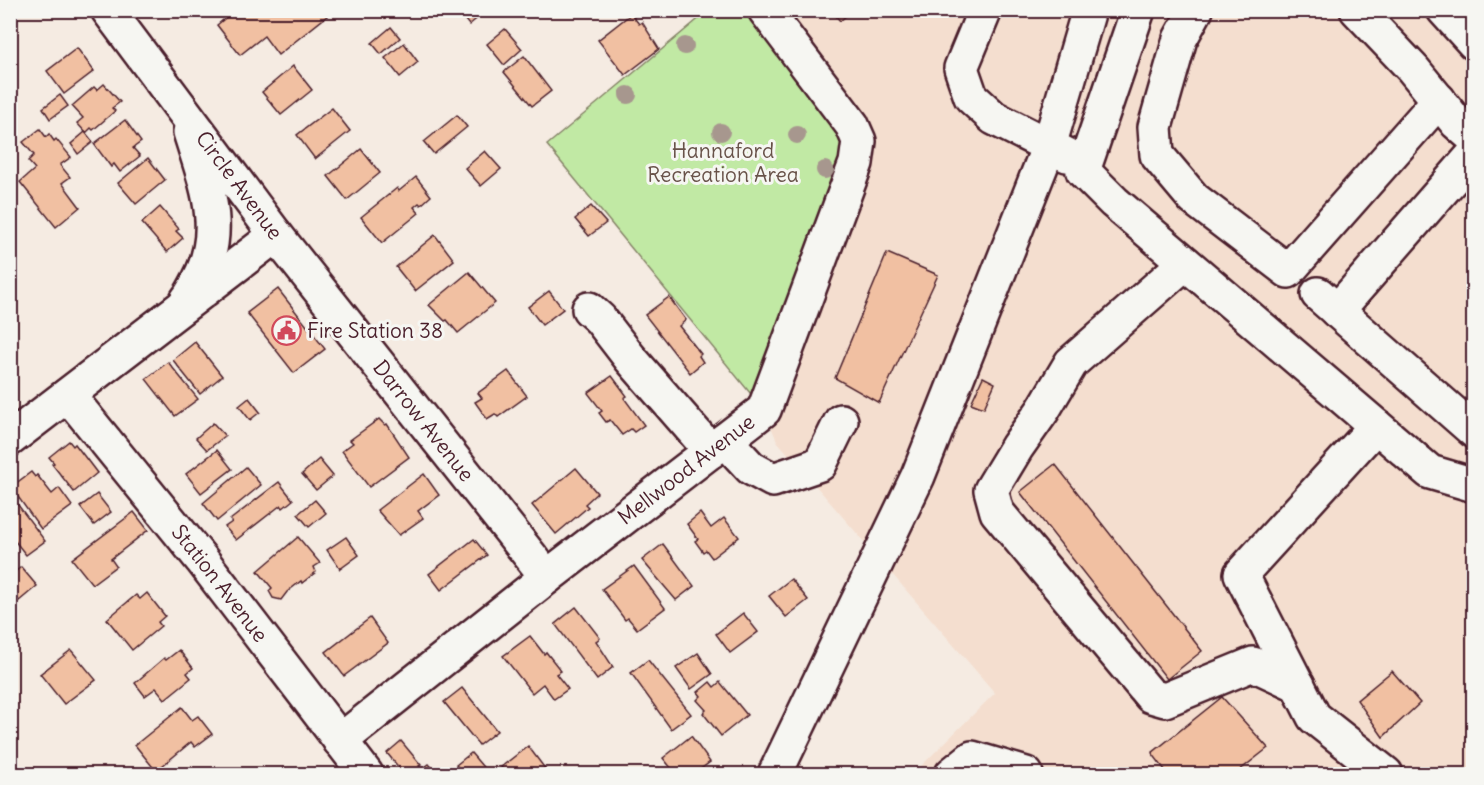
<svg xmlns="http://www.w3.org/2000/svg" width="1484" height="785" font-family="Delius,sans-serif">
  <style>
    .built { fill: #f4decf }
    .green { fill: #c1e9a4; stroke: #868468; stroke-width: 1.5 }
    .building { fill: #f1c0a2; stroke: #4a1f2b; stroke-width: 1.5 }
    .lines { fill: none; stroke-linecap: round; stroke-linejoin: round }
    .minor-casing { stroke: #4a1f2b; stroke-width: 38 }
    .minor { stroke: #f6f6f2; stroke-width: 33 }
    .tree { fill: #a7978e }
    .labels { text-anchor: middle; stroke-width: 6; stroke-linejoin: round; paint-order: stroke }
    .park-label { font-size: 21px; fill: #685249; stroke: #f6f6f2 }
    .street-label { font-size: 21px; fill: #4a1f2b; stroke: #f6f6f2 }
    .poi-label { font-size: 21px; fill: #4a1f2b; stroke: #f6f6f2; text-anchor: start }
  </style>
  <rect width="100%" height="100%" fill="#f5ebe2"/>
  <filter id="ink" filterUnits="userSpaceOnUse"><feTurbulence type="fractalNoise" baseFrequency=".0167" numOctaves="2"/><feDisplacementMap in="SourceGraphic" scale="12" xChannelSelector="R" yChannelSelector="G"/><feConvolveMatrix kernelMatrix="1 2 1 2 8 2 1 2 1" color-interpolation-filters="sRGB"/></filter>
  <g filter="url(#ink)">
    <!-- built -->
    <polygon class="built" points="765,11 1473,11 1473,774 913,774 995,693 777,441 764,410"/>
    <!-- green -->
    <polygon class="green" points="708,11 765,11 852,125 764,410 547,145"/>
    <!-- building -->
    <g class="building">
      <polygon points="235,10 323,10 327,16 278,55 264,36 240,55 217,25"/>
      <polygon points="457,10 485,10 486,11 469,25"/>
      <polygon points="831,10 853,10 840,21"/>
      <polygon points="631,14 639,24 642,22 659,49 625,75 598,40"/>
      <polygon points="391,27 400,38 381,54 372,43"/>
      <polygon points="505,29 522,49 504,65 487,44"/>
      <polygon points="404,43 418,62 400,77 385,58"/>
      <polygon points="77,48 94,71 64,94 47,71"/>
      <polygon points="524,56 551,91 532,106 504,72"/>
      <polygon points="293,66 312,90 281,115 262,92"/>
      <polygon points="104,84 120,102 112,108 115,111 93,130 91,128 86,133 77,123 83,118 72,106 94,87 97,90"/>
      <polygon points="60,95 68,106 50,119 43,108"/>
      <polygon points="332,108 350,131 315,159 297,135"/>
      <polygon points="457,115 467,127 434,154 424,142"/>
      <polygon points="125,120 141,142 133,148 140,156 120,172 114,164 111,167 94,144"/>
      <polygon points="40,129 46,137 49,134 54,141 56,139 71,157 60,165 70,177 62,183 80,207 56,227 20,182 35,169 28,161 34,155 23,142"/>
      <polygon points="85,132 93,142 78,154 71,144"/>
      <polygon points="361,149 380,173 347,200 328,176"/>
      <polygon points="485,151 501,169 481,186 465,168"/>
      <polygon points="148,158 165,180 136,204 118,183"/>
      <polygon points="416,177 431,196 421,205 419,203 414,207 419,213 382,243 361,217 397,188 399,191"/>
      <polygon points="591,206 606,223 589,236 575,219"/>
      <polygon points="160,207 179,229 176,231 183,238 167,252 142,223"/>
      <polygon points="435,235 454,260 415,291 396,267"/>
      <polygon points="887,253 938,275 879,403 835,378"/>
      <polygon points="469,272 495,303 458,333 447,320 445,321 429,305"/>
      <polygon points="278,289 325,349 294,373 247,313"/>
      <polygon points="549,291 563,309 542,325 528,307"/>
      <polygon points="669,297 686,320 679,326 701,354 699,356 703,362 690,373 645,315"/>
      <polygon points="195,342 222,376 200,394 173,360"/>
      <polygon points="168,362 198,399 175,416 146,379"/>
      <polygon points="508,371 527,396 498,417 495,414 487,419 475,402 482,398 478,393"/>
      <polygon points="612,376 627,396 624,398 644,425 634,432 631,429 622,435 610,420 606,422 599,413 602,411 588,393"/>
      <polygon points="983,377 995,383 984,408 971,403"/>
      <polygon points="249,398 260,412 250,420 239,406"/>
      <polygon points="379,419 385,425 387,424 409,457 369,487 342,451 353,443 350,440"/>
      <polygon points="213,423 225,436 207,450 196,438"/>
      <polygon points="69,441 73,446 75,444 97,473 74,492 52,464 54,463 49,457"/>
      <polygon points="217,450 232,469 201,493 186,474"/>
      <polygon points="319,459 333,476 316,490 302,474"/>
      <polygon points="1055,464 1202,651 1167,679 1020,492"/>
      <polygon points="246,467 261,485 217,521 203,503"/>
      <polygon points="576,468 597,493 585,504 588,507 556,534 532,505"/>
      <polygon points="31,472 35,477 37,475 52,494 59,488 72,506 41,529 11,487"/>
      <polygon points="424,474 439,495 418,511 423,518 399,535 377,510"/>
      <polygon points="279,482 293,500 283,508 281,505 236,540 225,527 232,522 230,520"/>
      <polygon points="97,494 111,512 94,525 80,507"/>
      <polygon points="12,497 45,541 26,555 10,535"/>
      <polygon points="315,500 326,513 309,527 298,514"/>
      <polygon points="134,512 148,530 111,559 116,566 92,584 72,559"/>
      <polygon points="700,513 711,528 724,518 739,537 712,558 706,550 703,552 695,541 698,539 687,524"/>
      <polygon points="298,537 320,563 314,567 316,572 302,583 301,581 287,592 281,600 273,598 269,591 272,588 258,571"/>
      <polygon points="346,537 359,555 340,569 327,550"/>
      <polygon points="474,539 487,555 441,590 429,574"/>
      <polygon points="663,544 694,586 676,600 642,560"/>
      <polygon points="634,566 665,608 637,629 628,618 625,620 602,589"/>
      <polygon points="21,567 37,586 19,601 10,591 10,576"/>
      <polygon points="791,579 808,600 786,617 769,596"/>
      <polygon points="147,593 165,616 158,622 161,626 132,650 107,619 136,595 140,599"/>
      <polygon points="576,607 600,638 596,641 613,667 597,680 555,624"/>
      <polygon points="743,613 758,632 730,653 716,634"/>
      <polygon points="370,618 388,643 344,676 326,652"/>
      <polygon points="530,636 544,654 546,652 561,671 556,674 568,689 554,699 543,684 532,693 503,656"/>
      <polygon points="71,650 96,680 64,704 40,674"/>
      <polygon points="179,650 193,668 187,673 191,678 165,699 156,688 145,696 135,683 164,658 166,660"/>
      <polygon points="698,653 712,674 691,689 676,668"/>
      <polygon points="648,660 691,714 671,729 631,673"/>
      <polygon points="1392,671 1420,703 1383,737 1357,700"/>
      <polygon points="710,682 714,687 720,682 747,715 721,736 703,713 706,710 697,700 701,696 698,692"/>
      <polygon points="462,688 497,731 479,745 444,702"/>
      <polygon points="1222,697 1268,748 1235,774 1168,774 1152,753"/>
      <polygon points="182,707 192,720 198,716 212,734 195,747 191,742 156,771 135,745"/>
      <polygon points="691,736 710,762 694,774 676,774 663,758"/>
      <polygon points="401,741 421,765 419,766 422,769 429,764 438,774 404,774 387,753"/>
      <polygon points="528,746 549,774 507,774 501,767"/>
      <polygon points="471,753 488,773 486,774 464,774 456,765"/>
      <polygon points="658,768 663,774 651,774"/>
    </g>
    <g class="lines">
      <defs>
        <g id="minor">
          <path id="s1" d="M108,10L276,235L547,577"/>
          <polyline points="985,10 961,68 971,97 994,118 1067,155"/>
          <polyline points="1138,10 1083,171 1114,202 1430,472 1474,485"/>
          <polyline points="1196,10 1180,39 1155,127 1157,155 1194,199 1288,271 1439,100"/>
          <polyline points="1357,10 1413,69 1457,123 1474,138"/>
          <polyline points="1444,10 1474,43"/>
          <polyline points="1185,263 1071,363 1043,410 1017,447 991,490 997,512 1151,696 1165,700 1253,664 1298,685"/>
          <polyline points="1318,294 1474,431"/>
          <path d="M187,300C192,294 195,287 199,280C226,229 206,184 190,132"/>
          <polyline points="589,309 600,319 630,358 711,451"/>
          <polyline points="1337,311 1474,154"/>
          <path id="s2" d="M68,395L202,560L366,774"/>
          <polyline points="1376,426 1241,574 1314,717 1386,774"/>
          <polyline points="10,439 276,235"/>
          <polyline points="725,440 751,468 773,480 820,464 841,421"/>
          <path id="s3" d="M340,741L547,577L764,410L856,163L859,141L852,125L765,10"/>
          <polyline points="775,774 918,476 1049,146 1089,10"/>
          <polyline points="952,774 972,758 1026,774"/>
        </g>
      </defs>
      <!-- minor casing -->
      <use href="#minor" class="minor-casing"/>
      <!-- minor -->
      <use href="#minor" class="minor"/>
    </g>
    <!-- trees -->
    <g class="tree">
      <circle cx="685" cy="46" r="9"/>
      <circle cx="628" cy="95" r="9"/>
      <circle cx="721" cy="132" r="9"/>
      <circle cx="797" cy="135" r="9"/>
      <circle cx="825" cy="170" r="9"/>
    </g>
  </g>
  <!-- icons -->
  <defs>
    <symbol id="civic-ring" viewBox="-11 -11 22 22"><circle r="9.5" fill="#f6f6f2" stroke="#d1495b" stroke-width="1.5"/><path d="M-.6-6.5H3V-4.5H.6V-3L4-1V1h2V6H-6V1h2V-1L-.6-3ZM-1.2 2.5V6h2.4V2.5Z" fill="#d1495b"/></symbol>
  </defs>
  <g fill-rule="evenodd">
    <use href="#civic-ring" x="270" y="314" width="33" height="33"/>
  </g>
  <g class="labels">
    <!-- park labels -->
    <g class="park-label">
      <text x="723" y="158">Hannaford<tspan x="723" dy="24">Recreation Area</tspan></text>
    </g>
    <!-- street labels -->
    <g class="street-label">
      <text dy="7" stroke="none"><textPath href="#s1" startOffset="219">Circle Avenue</textPath></text>
      <text dy="7" stroke="none"><textPath href="#s1" startOffset="518">Darrow Avenue</textPath></text>
      <text dy="7" stroke="none"><textPath href="#s3" startOffset="440">Mellwood Avenue</textPath></text>
      <text dy="7" stroke="none"><textPath href="#s2" startOffset="242">Station Avenue</textPath></text>
    </g>
    <!-- poi labels -->
    <g class="poi-label">
      <text x="307" y="338">Fire Station 38</text>
    </g>
  </g>
  <!-- margin -->
  <rect width="1484" height="785" fill="none" stroke="#f6f6f2" stroke-width="36"/>
  <rect x="18" y="18" width="1448" height="749" fill="none" stroke="#4a1f2b" stroke-width="2" filter="url(#ink)"/>
</svg>
